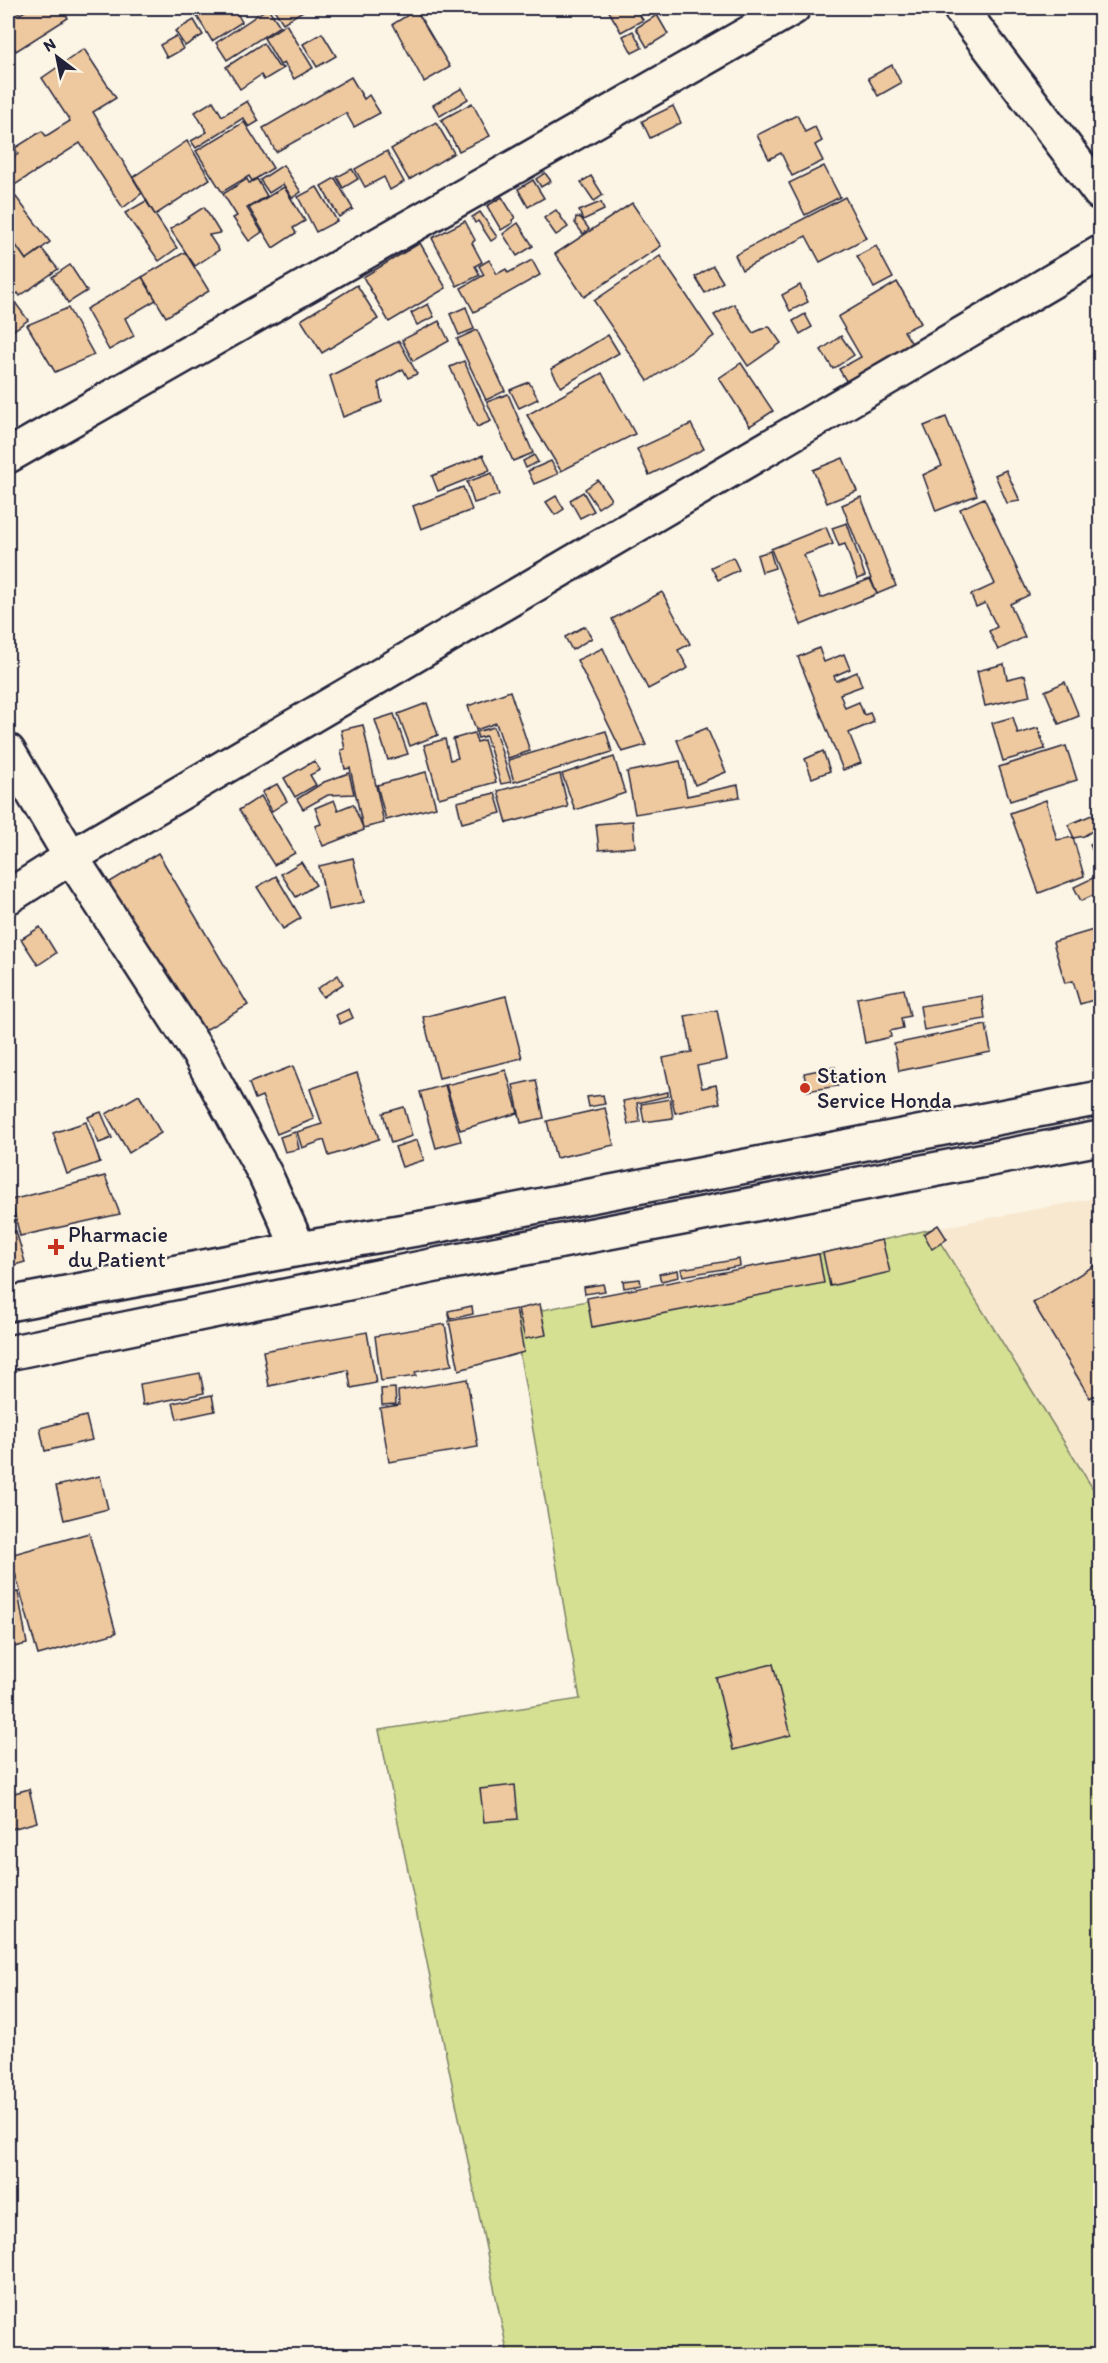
<svg xmlns="http://www.w3.org/2000/svg" width="1108" height="2363" font-family="Itim,sans-serif">
  <style>
    .built { fill: #f8e8d0 }
    .green { fill: #d5e093; stroke: #7c8167; stroke-width: 1.5 }
    .building { fill: #eec99f; stroke: #22223b; stroke-width: 1.5 }
    .lines { fill: none; stroke-linecap: round; stroke-linejoin: round }
    .minor-casing { stroke: #22223b; stroke-width: 38 }
    .major-casing { stroke: #22223b; stroke-width: 38 }
    .minor { stroke: #fcf5e5; stroke-width: 33 }
    .major { stroke: #fcf5e5; stroke-width: 33 }
    .poi-dot { fill: #c8321e; stroke: #fcf5e5; stroke-width: 2 }
    .labels { text-anchor: middle; stroke-width: 4.5; stroke-linejoin: round; paint-order: stroke }
    .poi-label { font-size: 22px; fill: #22223b; stroke: #fcf5e5; text-anchor: start }
  </style>
  <rect width="100%" height="100%" fill="#fcf5e5"/>
  <filter id="ink" filterUnits="userSpaceOnUse"><feTurbulence type="fractalNoise" baseFrequency=".0167" numOctaves="2"/><feDisplacementMap in="SourceGraphic" scale="12" xChannelSelector="R" yChannelSelector="G"/><feConvolveMatrix kernelMatrix="1 2 1 2 8 2 1 2 1" color-interpolation-filters="sRGB"/></filter>
  <g filter="url(#ink)">
    <!-- built -->
    <polygon class="built" points="1100,1197 1100,1500 932,1229"/>
    <!-- green -->
    <polygon class="green" points="932,1229 1100,1500 1100,2355 508,2355 379,1730 580,1699 513,1316 823,1253"/>
    <!-- building -->
    <g class="building">
      <polygon points="8,8 15,8 20,14 30,8 62,8 68,18 16,51 8,39"/>
      <polygon points="192,8 234,8 242,22 212,41"/>
      <polygon points="268,8 280,26 227,60 216,43"/>
      <polygon points="273,8 308,8 283,23"/>
      <polygon points="607,8 635,8 643,20 621,32"/>
      <polygon points="416,10 450,67 424,82 393,24"/>
      <polygon points="657,15 668,34 647,47 636,28"/>
      <polygon points="194,20 203,35 185,46 175,31"/>
      <polygon points="286,24 313,68 294,79 284,63 280,65 264,38"/>
      <polygon points="633,31 642,48 632,53 623,36"/>
      <polygon points="322,33 336,56 317,67 303,44"/>
      <polygon points="176,36 183,49 167,58 160,45"/>
      <polygon points="263,43 278,66 284,68 264,80 261,75 240,89 226,67"/>
      <polygon points="84,49 116,98 93,112 142,193 123,208 80,143 10,188 8,184 8,162 18,154 15,148 42,131 46,136 70,121 42,78"/>
      <polygon points="892,65 901,83 878,96 868,78"/>
      <polygon points="351,77 364,99 369,95 380,113 354,127 346,113 276,152 263,128"/>
      <polygon points="462,88 468,99 440,116 433,105"/>
      <polygon points="213,101 222,116 247,101 259,121 249,127 243,118 196,148 191,141 207,132 195,112"/>
      <polygon points="472,103 490,136 459,151 441,120"/>
      <polygon points="673,106 681,123 650,138 642,121"/>
      <polygon points="797,115 805,132 815,127 822,141 815,145 823,161 792,176 781,153 769,159 757,135"/>
      <polygon points="244,122 273,168 252,181 249,176 222,192 196,151"/>
      <polygon points="436,122 454,153 409,180 391,149"/>
      <polygon points="187,141 210,179 155,215 133,177"/>
      <polygon points="387,151 404,182 390,190 384,177 365,187 355,169"/>
      <polygon points="283,165 301,192 292,198 283,184 269,193 260,180"/>
      <polygon points="824,166 840,197 805,215 789,183"/>
      <polygon points="352,169 358,179 343,188 337,177"/>
      <polygon points="545,173 551,181 541,187 536,179"/>
      <polygon points="591,176 603,195 594,201 581,182"/>
      <polygon points="335,178 353,209 339,217 321,186"/>
      <polygon points="247,179 249,183 257,179 267,196 247,208 262,232 249,241 233,218 237,216 223,194"/>
      <polygon points="533,180 544,198 528,207 518,189"/>
      <polygon points="284,187 305,221 293,228 296,233 273,248 249,208"/>
      <polygon points="317,187 337,221 316,232 298,197"/>
      <polygon points="16,197 50,242 26,260 8,234 8,204"/>
      <polygon points="502,197 515,218 512,220 513,223 501,230 487,206"/>
      <polygon points="845,197 866,238 820,262 806,236 742,270 735,255"/>
      <polygon points="146,201 177,248 159,261 125,213"/>
      <polygon points="601,202 604,210 583,220 579,211"/>
      <polygon points="632,203 661,246 584,297 555,254"/>
      <polygon points="204,207 220,233 209,235 219,250 195,266 170,229"/>
      <polygon points="556,210 568,227 556,235 544,218"/>
      <polygon points="480,212 497,237 491,241 478,221 475,223 472,217"/>
      <polygon points="576,217 581,218 589,229 583,234 575,223"/>
      <polygon points="465,221 475,240 472,243 482,262 475,266 480,275 457,286 432,238"/>
      <polygon points="518,223 533,246 517,256 503,234"/>
      <polygon points="8,234 26,260 42,249 58,269 20,296 18,293 11,297 28,320 8,334"/>
      <polygon points="420,243 446,288 389,322 363,277"/>
      <polygon points="876,246 893,278 874,288 857,256"/>
      <polygon points="185,252 209,291 166,317 142,277"/>
      <polygon points="660,256 714,336 648,381 594,301"/>
      <polygon points="489,260 497,274 506,269 508,273 532,260 540,275 474,312 461,288 484,275 479,266"/>
      <polygon points="70,265 87,291 68,303 52,277"/>
      <polygon points="713,266 723,282 705,293 695,277"/>
      <polygon points="142,277 156,300 125,318 134,336 109,350 86,309"/>
      <polygon points="897,282 921,323 904,331 916,350 851,389 839,369 861,357 838,317"/>
      <polygon points="357,285 378,319 322,353 301,320"/>
      <polygon points="800,285 808,302 790,311 782,295"/>
      <polygon points="428,304 434,317 417,325 411,313"/>
      <polygon points="734,304 753,333 769,326 781,343 748,366 714,315"/>
      <polygon points="466,307 474,329 459,335 450,314"/>
      <polygon points="68,308 94,355 55,372 27,325"/>
      <polygon points="805,314 812,327 800,334 793,321"/>
      <polygon points="439,321 449,341 413,361 402,340"/>
      <polygon points="477,330 505,391 486,400 457,339"/>
      <polygon points="608,335 619,353 561,387 551,369"/>
      <polygon points="841,336 854,355 833,369 821,350"/>
      <polygon points="399,341 417,374 408,378 403,369 378,383 382,402 343,417 330,376"/>
      <polygon points="464,361 491,421 477,427 450,367"/>
      <polygon points="741,363 773,411 750,426 719,378"/>
      <polygon points="602,373 635,434 561,471 527,415"/>
      <polygon points="529,382 538,399 519,408 510,390"/>
      <polygon points="508,394 533,453 513,461 487,402"/>
      <polygon points="946,417 977,495 936,511 923,475 942,466 924,426"/>
      <polygon points="691,424 704,449 649,475 637,449"/>
      <polygon points="483,455 490,470 438,491 432,476"/>
      <polygon points="534,455 538,462 526,468 523,461"/>
      <polygon points="843,458 857,491 827,503 813,470"/>
      <polygon points="551,461 558,474 534,484 528,471"/>
      <polygon points="1006,470 1020,501 1007,503 995,475"/>
      <polygon points="492,473 499,495 474,503 467,482"/>
      <polygon points="598,480 611,499 598,508 585,489"/>
      <polygon points="463,487 472,510 421,529 413,506"/>
      <polygon points="583,492 594,511 580,518 570,500"/>
      <polygon points="556,496 564,509 555,515 546,502"/>
      <polygon points="861,497 896,586 877,594 842,505"/>
      <polygon points="984,498 1029,595 1010,604 1025,637 998,650 989,631 997,627 985,603 976,607 971,595 995,584 960,509"/>
      <polygon points="847,523 865,576 857,579 845,544 839,546 832,528"/>
      <polygon points="826,527 833,544 804,555 821,598 870,579 877,594 801,625 771,549"/>
      <polygon points="770,551 775,568 762,572 757,555"/>
      <polygon points="733,557 739,570 718,580 711,567"/>
      <polygon points="662,592 690,644 678,650 688,668 648,689 612,619"/>
      <polygon points="585,626 592,638 572,650 565,637"/>
      <polygon points="603,648 646,745 622,752 577,660"/>
      <polygon points="819,648 824,662 844,654 850,669 834,676 836,681 857,672 862,686 840,694 845,708 859,702 864,715 870,713 874,722 849,733 861,763 843,770 798,657"/>
      <polygon points="1004,664 1007,679 1025,675 1030,696 985,706 977,671"/>
      <polygon points="1065,682 1079,716 1059,724 1045,691"/>
      <polygon points="510,691 530,751 508,758 496,723 476,730 468,706"/>
      <polygon points="427,703 438,735 410,746 398,714"/>
      <polygon points="394,714 408,754 388,760 375,720"/>
      <polygon points="1013,717 1018,734 1038,728 1045,749 1003,761 992,723"/>
      <polygon points="363,725 384,823 363,828 350,768 345,769 341,750 345,749 341,730"/>
      <polygon points="494,727 511,782 501,784 486,736 478,738 476,732"/>
      <polygon points="707,728 726,772 695,785 677,740"/>
      <polygon points="606,731 612,752 514,782 508,760"/>
      <polygon points="474,733 477,742 484,740 496,782 439,798 424,745 445,739 450,760 458,758 453,739"/>
      <polygon points="1066,746 1077,780 1010,801 999,767"/>
      <polygon points="823,751 830,771 812,778 805,759"/>
      <polygon points="614,757 625,793 575,810 562,774"/>
      <polygon points="314,761 320,770 310,775 316,785 295,797 284,778"/>
      <polygon points="680,761 687,796 738,785 740,797 635,814 627,772"/>
      <polygon points="426,772 436,807 386,820 377,785"/>
      <polygon points="349,773 354,794 328,795 303,809 297,799 324,782"/>
      <polygon points="560,774 568,807 507,823 498,791"/>
      <polygon points="277,784 287,801 272,811 262,792"/>
      <polygon points="495,793 501,813 462,823 457,802"/>
      <polygon points="261,796 295,853 274,865 239,810"/>
      <polygon points="334,800 338,810 353,804 364,830 323,846 315,826 321,824 315,808"/>
      <polygon points="1046,800 1057,840 1073,837 1084,876 1039,893 1010,813"/>
      <polygon points="1094,814 1099,827 1084,836 1074,838 1068,825"/>
      <polygon points="633,821 635,847 599,850 596,824"/>
      <polygon points="1100,839 1100,871 1090,844"/>
      <polygon points="158,853 248,1005 190,1039 100,888"/>
      <polygon points="353,858 364,902 328,910 319,866"/>
      <polygon points="301,862 316,885 296,897 281,874"/>
      <polygon points="276,876 301,918 283,929 257,887"/>
      <polygon points="1095,877 1100,892 1081,901 1074,887"/>
      <polygon points="40,927 56,953 38,965 21,939"/>
      <polygon points="1100,928 1100,998 1080,1004 1073,981 1065,983 1053,942"/>
      <polygon points="338,975 343,984 323,997 317,989"/>
      <polygon points="904,989 910,1016 901,1018 903,1028 890,1031 891,1037 865,1043 857,998"/>
      <polygon points="506,996 522,1058 439,1078 423,1017"/>
      <polygon points="982,996 985,1019 924,1030 920,1006"/>
      <polygon points="349,1009 353,1018 340,1024 336,1015"/>
      <polygon points="717,1010 727,1060 697,1066 702,1088 716,1085 720,1103 675,1113 663,1058 692,1052 685,1016"/>
      <polygon points="986,1025 991,1052 899,1071 894,1044"/>
      <polygon points="293,1066 314,1119 277,1134 262,1096 255,1099 249,1083"/>
      <polygon points="835,1067 838,1086 807,1091 804,1073"/>
      <polygon points="506,1070 518,1113 460,1130 446,1085"/>
      <polygon points="357,1073 379,1139 329,1156 324,1140 302,1148 297,1132 322,1124 310,1089"/>
      <polygon points="536,1080 544,1118 521,1123 513,1085"/>
      <polygon points="445,1085 461,1141 436,1148 420,1092"/>
      <polygon points="668,1092 668,1096 637,1103 640,1122 628,1124 623,1101"/>
      <polygon points="139,1095 161,1133 129,1153 106,1114"/>
      <polygon points="603,1095 605,1104 589,1107 587,1097"/>
      <polygon points="670,1099 673,1118 644,1122 641,1104"/>
      <polygon points="404,1107 412,1136 391,1143 383,1113"/>
      <polygon points="605,1108 614,1145 556,1158 547,1121"/>
      <polygon points="101,1112 112,1138 99,1143 88,1117"/>
      <polygon points="86,1122 100,1162 67,1174 53,1133"/>
      <polygon points="295,1132 299,1149 285,1152 280,1137"/>
      <polygon points="417,1140 424,1160 402,1167 395,1147"/>
      <polygon points="105,1176 120,1214 20,1236 11,1200"/>
      <polygon points="8,1204 9,1204 13,1231 8,1232"/>
      <polygon points="938,1225 947,1239 932,1249 924,1234"/>
      <polygon points="16,1231 25,1262 8,1267 8,1234"/>
      <polygon points="882,1240 890,1272 830,1286 823,1253"/>
      <polygon points="819,1254 824,1283 592,1327 587,1298"/>
      <polygon points="739,1259 740,1266 683,1276 681,1269"/>
      <polygon points="1100,1262 1100,1392 1090,1398 1033,1303"/>
      <polygon points="678,1270 679,1277 661,1281 659,1274"/>
      <polygon points="640,1279 641,1285 624,1288 623,1281"/>
      <polygon points="603,1284 605,1291 585,1294 584,1287"/>
      <polygon points="540,1304 546,1335 525,1339 518,1309"/>
      <polygon points="472,1306 473,1314 450,1319 448,1311"/>
      <polygon points="516,1309 524,1352 459,1370 449,1321"/>
      <polygon points="445,1324 452,1365 415,1372 416,1376 381,1381 375,1336"/>
      <polygon points="367,1332 376,1383 351,1388 348,1370 269,1386 263,1351"/>
      <polygon points="200,1373 204,1393 143,1405 140,1384"/>
      <polygon points="467,1379 478,1447 389,1462 380,1408 399,1405 398,1391"/>
      <polygon points="395,1388 396,1404 382,1405 381,1389"/>
      <polygon points="212,1395 215,1411 177,1419 173,1403"/>
      <polygon points="86,1416 92,1440 45,1451 40,1428"/>
      <polygon points="100,1476 108,1509 64,1520 56,1486"/>
      <polygon points="89,1533 116,1633 38,1655 10,1555"/>
      <polygon points="18,1592 27,1644 14,1647 8,1623 15,1621 8,1594"/>
      <polygon points="773,1664 791,1735 733,1750 716,1678"/>
      <polygon points="8,1781 11,1794 29,1789 37,1822 8,1830"/>
      <polygon points="515,1785 518,1819 484,1822 480,1789"/>
    </g>
    <g class="lines">
      <defs>
        <g id="minor">
          <polyline points="960,8 1100,193"/>
          <polyline points="8,456 793,8"/>
          <polyline points="8,751 71,857 201,1057 265,1174 299,1249"/>
          <polyline points="8,897 71,857 1100,253"/>
        </g>
        <g id="major">
          <polyline points="8,1304 299,1249 434,1226 1100,1098"/>
          <polyline points="8,1353 431,1266 1100,1138"/>
        </g>
      </defs>
      <!-- minor casing -->
      <use href="#minor" class="minor-casing"/>
      <!-- major casing -->
      <use href="#major" class="major-casing"/>
      <!-- minor -->
      <use href="#minor" class="minor"/>
      <!-- major -->
      <use href="#major" class="major"/>
    </g>
  </g>
  <!-- markers -->
  <g class="poi-dot">
    <circle cx="805" cy="1088" r="6"/>
    <path d="M53 1238h6v6h6v6h-6v6h-6v-6h-6v-6h6z"/>
  </g>
  <g class="labels">
    <!-- poi labels -->
    <g class="poi-label">
      <text x="817" y="1083">Station<tspan x="817" dy="25">Service Honda</tspan></text>
      <text x="68" y="1242">Pharmacie<tspan x="68" dy="25">du Patient</tspan></text>
    </g>
  </g>
  <!-- margin -->
  <rect width="1108" height="2363" fill="none" stroke="#fcf5e5" stroke-width="30"/>
  <rect x="15" y="15" width="1078" height="2333" fill="none" stroke="#22223b" stroke-width="2" filter="url(#ink)"/>
  <!-- north arrow -->
  <g transform="translate(57 57) rotate(328)" stroke="#fcf5e5" stroke-width="4.5" paint-order="stroke">
  <path d="M0-4.5L10 22L0 15L-10 22Z" fill="#22223b"/>
  <text y="-9" font-size="16" font-weight="bold" text-anchor="middle" fill="#22223b">N</text>
  </g>
</svg>
